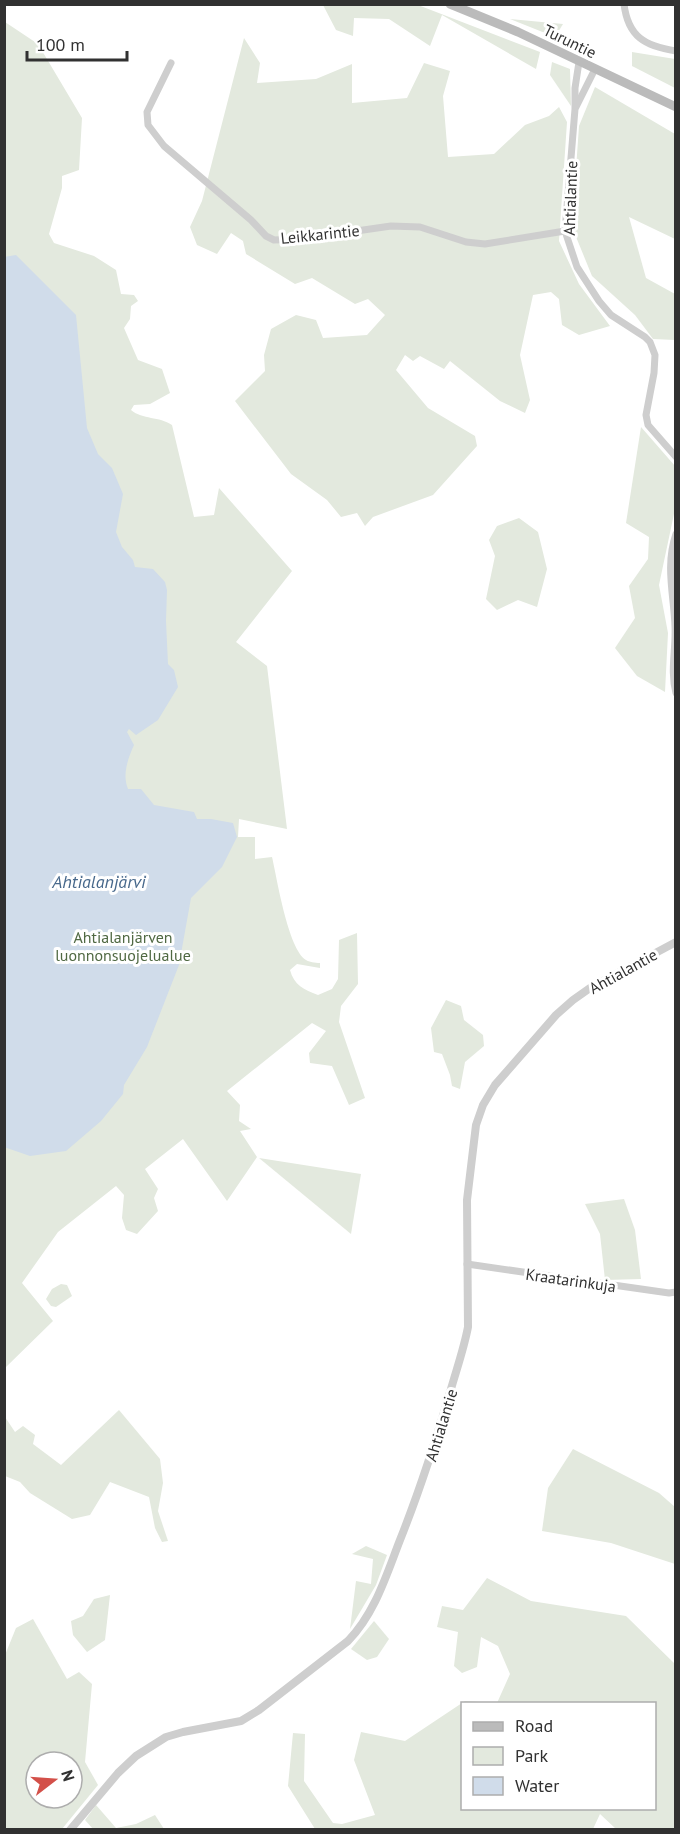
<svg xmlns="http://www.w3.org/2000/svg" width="680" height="1834" font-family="'PT Sans',sans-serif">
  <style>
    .green { fill: #e3e9de; fill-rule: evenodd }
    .water { fill: #d0dcea }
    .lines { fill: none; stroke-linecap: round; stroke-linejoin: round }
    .minor { stroke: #cecece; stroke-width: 7 }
    .tertiary { stroke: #cecece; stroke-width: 8 }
    .secondary { stroke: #bbb; stroke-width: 9 }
    .labels { text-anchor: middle; stroke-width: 6; stroke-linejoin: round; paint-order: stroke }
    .street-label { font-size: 16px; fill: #313131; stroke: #fff }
    .park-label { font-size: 16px; fill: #506943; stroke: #fff }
    .water-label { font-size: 18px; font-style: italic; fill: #47688b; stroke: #fff }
  </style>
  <rect width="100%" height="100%" fill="#fff"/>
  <!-- green -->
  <g class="green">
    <polygon points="323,5 418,5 540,52 536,69 442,15 430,46 389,19 354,18 353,36 336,30"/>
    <polygon points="510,19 563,24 555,37"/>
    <path d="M5,22L38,44L82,118L79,170L62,176V188L49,234L54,243L94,256L116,270L121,294L134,295L138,301L131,306L130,319L124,328L138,360L162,369L170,393L150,404L134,405L131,410C143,420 159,416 172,425L194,517L214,515L219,488L292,571L236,642L267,666L287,829L239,819L238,837H255V859L272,857C277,878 288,949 306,960C309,962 315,963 320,963V968L297,964L290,970C294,985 304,990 318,995L332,989L338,979L339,940L357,933L358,984L341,1006L339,1022L365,1098L349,1105L332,1066L310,1063L309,1053L326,1031L312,1023L227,1091L240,1105L239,1121L251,1129L240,1131L257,1157L227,1201L183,1139L145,1169L158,1189L154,1198L158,1211L137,1234L126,1230L122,1218L124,1195L116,1186L58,1232L22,1283L53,1321L5,1368Z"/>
    <polygon points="244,38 260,63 257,83 316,79 352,64 352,103 407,98 424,63 450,71 443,96 448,157 494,154 525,125 549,116 559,107 567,122 559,241 579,284 610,326 579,335 562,325 559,299 551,292 533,295 520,355 530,400 525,413 500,401 450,361 444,369 420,356 413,361 405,355 396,370 428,408 475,436 477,446 433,495 373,517 365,526 357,513 341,517 327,500 291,474 235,401 265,371 264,355 271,329 296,315 316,320 323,338 367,335 385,315 368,299 355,304 312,278 295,284 246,254 243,241 231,233 217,254 197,245 190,227 202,201"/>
    <polygon points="632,52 675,59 675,88 632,66"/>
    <polygon points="552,62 570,69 571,106 550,75"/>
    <polygon points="595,87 675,134 675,239 629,217 646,278 675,294 675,340 653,339 635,315 592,276 572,227 579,126"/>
    <polygon points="641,427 675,466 675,509 659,585 668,633 665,692 637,676 615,648 635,618 629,586 648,559 649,537 626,523"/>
    <polygon points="519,518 538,532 547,569 537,607 518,600 497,610 486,599 495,556 489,540 497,526"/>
    <polygon points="446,1000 461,1006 464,1020 483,1035 484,1046 465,1062 460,1089 452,1086 450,1075 442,1054 434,1052 431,1028"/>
    <polygon points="259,1158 361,1174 351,1234"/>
    <polygon points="624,1199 635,1230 641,1279 605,1280 600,1234 585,1204"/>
    <polygon points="61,1284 67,1285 72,1296 56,1307 51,1306 46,1299 52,1289"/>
    <polygon points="119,1410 160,1459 163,1483 158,1511 168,1541 162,1542 155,1528 149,1497 110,1482 90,1515 72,1519 30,1493 20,1482 5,1476 5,1417 15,1432 23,1426 35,1435 33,1444 61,1465"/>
    <polygon points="573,1449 659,1493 675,1507 675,1564 611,1543 542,1531 548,1488"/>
    <polygon points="366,1546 387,1555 376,1585 350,1629 356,1581 371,1584 373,1559 352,1554"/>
    <polygon points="487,1578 531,1601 626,1616 675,1664 675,1829 616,1829 600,1814 593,1829 315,1829 288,1786 293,1733 305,1734 304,1781 333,1823 342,1824 375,1815 354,1760 361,1732 405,1741 465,1701 495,1703 462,1704 462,1808 654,1808 654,1704 497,1703 510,1674 498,1646 481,1637 477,1667 462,1673 454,1666 458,1632 437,1627 442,1606 463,1610"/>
    <polygon points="110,1595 105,1640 87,1652 73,1635 71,1621 83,1616 94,1599"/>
    <path d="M33,1619L67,1679L79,1672L92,1684L85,1762L98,1785L62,1829H5V1655L16,1628ZM36,1762H72V1798H36Z"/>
    <polygon points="374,1621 389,1639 377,1657 367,1660 351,1649"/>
    <polygon points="96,1805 116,1828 136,1824 155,1815 164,1829 93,1829 85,1820"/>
  </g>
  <!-- water -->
  <path class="water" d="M16,255L76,315L87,428L98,454L112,468L123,494L116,532L122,547L133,560L135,567L153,569L165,582L167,590L166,621L168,664L174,670L178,687L158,720L136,735L129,729L127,732L134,745C128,758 122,775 128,789H141L154,805L194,812L197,819H211L233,823L237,837L222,867L191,898L179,965L147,1047L124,1085L123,1094L101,1121L66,1151L30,1156L4,1147V257Z"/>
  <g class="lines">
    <!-- minor -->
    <g class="minor">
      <path d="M624,4C628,37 645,46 676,51"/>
      <polyline points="579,62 575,88 575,109 565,231 577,267 599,301 611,315 645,337 650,342 655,355 654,373 646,415 648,425 676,457"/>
      <polyline points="171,63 147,112 148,125 164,146 251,220 266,236 274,240 301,239 391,226 420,227 466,242 485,244 565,231"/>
      <polyline points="576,107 595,69"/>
      <path d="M676,534C665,566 674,595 675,627C676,650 670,671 676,693"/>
      <polyline points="467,1264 669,1293 676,1292"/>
    </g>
    <!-- tertiary -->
    <path class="tertiary" d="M70,1830L118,1773L136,1756L166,1737L183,1732L241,1721L259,1710L348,1641C375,1613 386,1576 400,1540C420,1490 436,1440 451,1389C457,1368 464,1348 468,1327L467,1200L476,1125L483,1105L495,1085L556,1015L573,1000L590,988L676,942"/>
    <!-- secondary -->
    <polyline class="secondary" points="450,4 518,32 676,107"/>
  </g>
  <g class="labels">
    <!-- street labels -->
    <g class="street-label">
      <text transform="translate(570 41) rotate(26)" y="6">Turuntie</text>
      <text transform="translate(570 198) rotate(-88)" y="6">Ahtialantie</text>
      <text transform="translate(320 234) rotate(-6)" y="6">Leikkarintie</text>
      <text transform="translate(623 971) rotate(-29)" y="6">Ahtialantie</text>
      <text transform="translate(571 1280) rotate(8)" y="6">Kraatarinkuja</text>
      <text transform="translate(441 1425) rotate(-73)" y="6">Ahtialantie</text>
    </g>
    <!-- park labels -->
    <g class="park-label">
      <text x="123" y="943">Ahtialanjärven<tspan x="123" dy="18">luonnonsuojelualue</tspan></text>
    </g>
    <!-- water labels -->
    <g class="water-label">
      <text x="99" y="888">Ahtialanjärvi</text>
    </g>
  </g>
  <!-- border -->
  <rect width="680" height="1834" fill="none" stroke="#313131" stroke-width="12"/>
  <!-- legend -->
  <rect x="461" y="1702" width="195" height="108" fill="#ffffff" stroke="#adadad" stroke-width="1.5"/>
  <rect x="473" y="1722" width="30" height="9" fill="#bbbbbb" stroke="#adadad" stroke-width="1.5"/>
  <text x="515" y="1732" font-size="18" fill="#313131">Road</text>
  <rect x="473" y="1747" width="30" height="18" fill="#e3e9de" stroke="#adadad" stroke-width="1.5"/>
  <text x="515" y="1762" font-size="18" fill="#313131">Park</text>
  <rect x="473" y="1777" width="30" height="18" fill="#d0dcea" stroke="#adadad" stroke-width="1.5"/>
  <text x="515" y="1792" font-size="18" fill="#313131">Water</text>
  <!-- north arrow -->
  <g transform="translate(54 1780) rotate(73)"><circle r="28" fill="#ffffff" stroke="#adadad" stroke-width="1.5"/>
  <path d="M0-4.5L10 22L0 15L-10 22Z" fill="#d35049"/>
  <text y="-9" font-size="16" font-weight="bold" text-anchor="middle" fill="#313131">N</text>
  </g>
  <!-- scale -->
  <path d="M27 51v9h100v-9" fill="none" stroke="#313131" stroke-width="3"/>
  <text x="36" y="51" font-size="18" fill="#313131" stroke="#ffffff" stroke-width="4.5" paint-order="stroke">100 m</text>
</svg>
